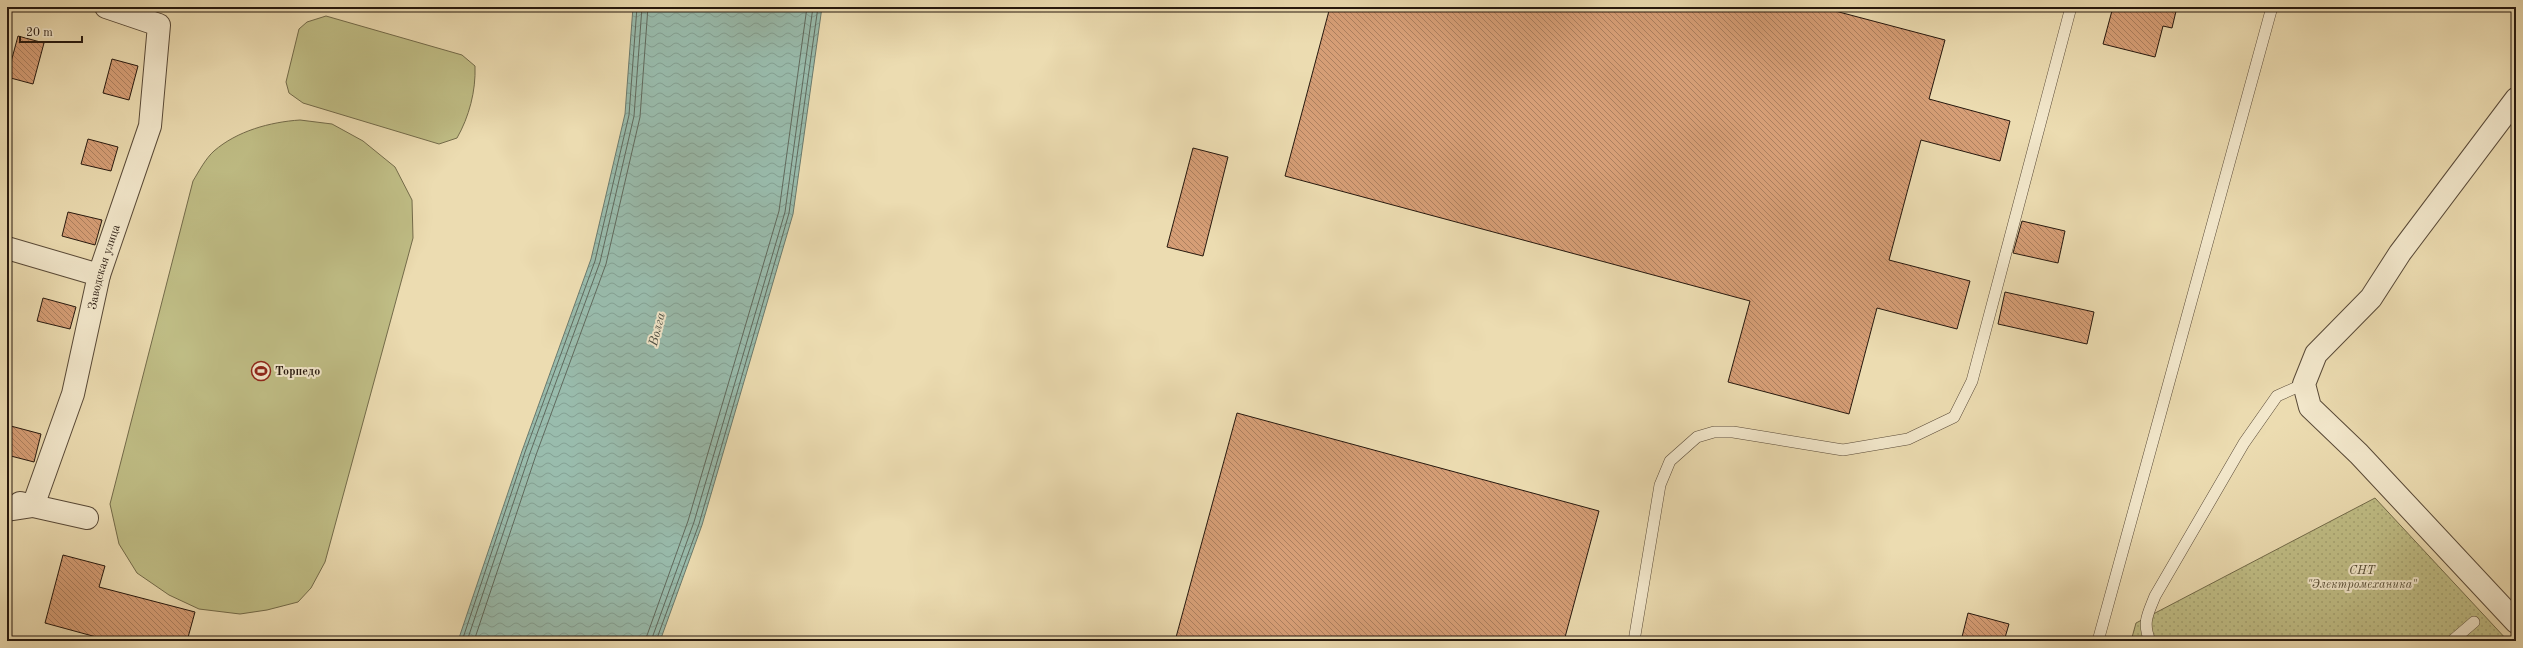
<svg xmlns="http://www.w3.org/2000/svg" width="2523" height="648" font-family="'Old Standard TT',serif">
  <style>
    .garden { fill: url(#garden-dots); stroke: #736b4a }
    .pitch { fill: #c0be86; stroke: #736b4a }
    .water { fill: url(#water-waves); stroke: #6b7a6d }
    .lines { fill: none; stroke-linecap: round; stroke-linejoin: round }
    .shore { stroke: #606a5e; stroke-width: 1 }
    .building { fill: url(#building-back-hatch); stroke: #26180e }
    .lane-casing { stroke: #584937; stroke-width: 12 }
    .street-casing { stroke: #584937; stroke-width: 24 }
    .lane { stroke: #f3e8cc; stroke-width: 11 }
    .street { stroke: #f3e8cc; stroke-width: 22 }
    .labels { text-anchor: middle; stroke-width: 4; stroke-linejoin: round; paint-order: stroke }
    .street-label { font-size: 12px; fill: #26180e; stroke: #f3e8cc }
    .poi-label { font-size: 12px; font-weight: bold; fill: #26180e; stroke: #f3e8cc; text-anchor: start }
    .park-label { font-size: 12px; font-style: italic; fill: #544a32; stroke: #f3e8cc }
    .water-label { font-size: 13px; font-style: italic; fill: #4e5146; stroke: #f3e8cc }
  </style>
  <defs>
    <pattern id="garden-dots" width="8" height="8" patternUnits="userSpaceOnUse"><rect width="8" height="8" fill="#c0be86"/><path d="M2 2h.1M6 6h.1" fill="none" stroke="#a5a372" stroke-width="1.8" stroke-linecap="round"/></pattern>
    <pattern id="water-waves" width="16" height="10" patternUnits="userSpaceOnUse"><rect width="16" height="10" fill="#99bcad"/><path d="M0 5q4-4 8 0t8 0" fill="none" stroke="#84a194"/></pattern>
    <pattern id="building-back-hatch" width="6" height="6" patternUnits="userSpaceOnUse"><rect width="6" height="6" fill="#d69e76"/><path d="M-1 5l2 2M0 0l6 6M5-1l2 2" fill="none" stroke="#ad805f"/></pattern>
  </defs>
  <rect width="100%" height="100%" fill="#ecdcb1"/>
  <filter id="stains"><feTurbulence type="fractalNoise" baseFrequency=".005" numOctaves="4"/><feColorMatrix values="0 0 0 0 .2 0 0 0 0 .09 0 0 0 0 .02 0 0 0 .5 -.17"/></filter>
  <radialGradient id="worn" r=".72"><stop offset=".6" stop-color="#630" stop-opacity="0"/><stop offset="1" stop-color="#630" stop-opacity=".3"/></radialGradient>
  <!-- garden -->
  <polygon class="garden" points="2375,498 2508,641 2131,641 2136,623"/>
  <!-- pitch -->
  <g class="pitch">
    <path d="M326,16L462,55L475,66C476,91 469,117 457,138L439,144L303,103L289,93L286,82L299,29L307,22Z"/>
    <path d="M300,120L332,124L363,141L395,167L412,200L413,238L325,562L311,588L298,602L267,610L240,614L199,609L169,595L137,573L119,544L110,504L193,181C199,171 206,158 214,151C237,131 270,122 300,120Z"/>
  </g>
  <!-- water -->
  <polygon class="water" points="633,7 822,7 793,214 702,525 660,641 458,641 522,451 591,259 625,114"/>
  <g class="lines">
    <!-- shore -->
    <g class="shore">
      <polyline points="462,641 525,452 595,261 629,115 637,7"/>
      <polyline points="467,641 530,453 600,262 634,116 642,7"/>
      <polyline points="474,641 536,455 606,264 640,117 648,7"/>
      <polyline points="645,641 688,521 779,211 807,7"/>
      <polyline points="651,641 694,522 785,212 813,7"/>
      <polyline points="656,641 699,524 789,213 818,7"/>
    </g>
  </g>
  <!-- building -->
  <g class="building">
    <polygon points="1330,7 1820,7 1945,40 1929,99 2010,121 2000,161 1921,140 1889,260 1970,281 1957,329 1877,308 1849,414 1728,382 1750,301 1285,176"/>
    <polygon points="2113,7 2177,7 2172,28 2163,26 2155,57 2103,44"/>
    <polygon points="18,36 44,43 33,84 7,77"/>
    <polygon points="112,59 138,66 129,100 103,93"/>
    <polygon points="88,139 118,147 111,171 81,164"/>
    <polygon points="1193,148 1228,157 1203,256 1167,247"/>
    <polygon points="68,212 102,220 95,245 62,236"/>
    <polygon points="2022,221 2065,231 2058,263 2013,253"/>
    <polygon points="2005,292 2094,312 2087,344 1998,324"/>
    <polygon points="43,298 76,307 70,329 37,321"/>
    <polygon points="1237,413 1599,511 1564,641 1175,641"/>
    <polygon points="7,425 41,434 34,462 7,455"/>
    <polygon points="63,555 105,566 99,587 195,612 187,641 111,641 45,623"/>
    <polygon points="1968,613 2009,624 2004,641 1961,641"/>
  </g>
  <g class="lines">
    <defs>
      <g id="lane">
        <polyline points="1634,641 1660,485 1670,461 1697,437 1714,432 1733,432 1843,450 1908,439 1954,417 1972,381 2071,7"/>
        <polyline points="2098,641 2272,7"/>
        <path d="M2150,641C2142,622 2148,614 2155,596L2244,443L2277,396L2304,384"/>
        <polyline points="2452,641 2474,622"/>
      </g>
      <g id="street">
        <polyline points="2516,99 2400,253 2371,298 2316,354 2304,384 2310,407 2359,454 2516,622"/>
        <polyline points="7,248 99,275"/>
        <polyline points="20,503 87,518"/>
        <path id="s1" d="M7,510L33,506L73,394L99,275L150,126L159,25L106,7"/>
      </g>
    </defs>
    <!-- lane casing -->
    <use href="#lane" class="lane-casing"/>
    <!-- street casing -->
    <use href="#street" class="street-casing"/>
    <!-- lane -->
    <use href="#lane" class="lane"/>
    <!-- street -->
    <use href="#street" class="street"/>
  </g>
  <!-- icons -->
  <defs>
    <symbol id="stadium-ring" viewBox="-11 -11 22 22"><circle r="9.5" fill="#f3e8cc" stroke="#8f2418" stroke-width="1.5"/><path d="M0-5a6.5 5 0 1 0 0 10a6.5 5 0 1 0 0-10ZM-3.5-1.8h7v3.6h-7Z" fill="#8f2418"/></symbol>
  </defs>
  <g fill-rule="evenodd">
    <use href="#stadium-ring" x="250" y="360" width="22" height="22"/>
  </g>
  <g class="labels">
    <!-- street labels -->
    <g class="street-label">
      <text dy="4" stroke="none"><textPath href="#s1" startOffset="276">Заводская улица</textPath></text>
    </g>
    <!-- poi labels -->
    <g class="poi-label">
      <text x="275" y="375">Торпедо</text>
    </g>
    <!-- park labels -->
    <g class="park-label">
      <text x="2362" y="574">СНТ<tspan x="2362" dy="14">"Электромеханика"</tspan></text>
    </g>
    <!-- water labels -->
    <g class="water-label">
      <text transform="translate(656 329) rotate(-76)" y="5">Волга</text>
    </g>
  </g>
  <!-- margin -->
  <rect width="2523" height="648" fill="none" stroke="#ecdcb1" stroke-width="24"/>
  <rect x="8" y="8" width="2507" height="632" fill="none" stroke="#26180e" stroke-width="2"/>
  <rect x="12" y="12" width="2499" height="624" fill="none" stroke="#26180e"/>
  <!-- scale -->
  <path d="M20 36v6h62v-6" fill="none" stroke="#26180e" stroke-width="2"/>
  <text x="26" y="36" font-size="12" fill="#26180e" stroke="#f3e8cc" stroke-width="3" paint-order="stroke">20 m</text>
  <rect width="100%" height="100%" filter="url(#stains)"/>
  <rect width="100%" height="100%" fill="url(#worn)"/>
</svg>
